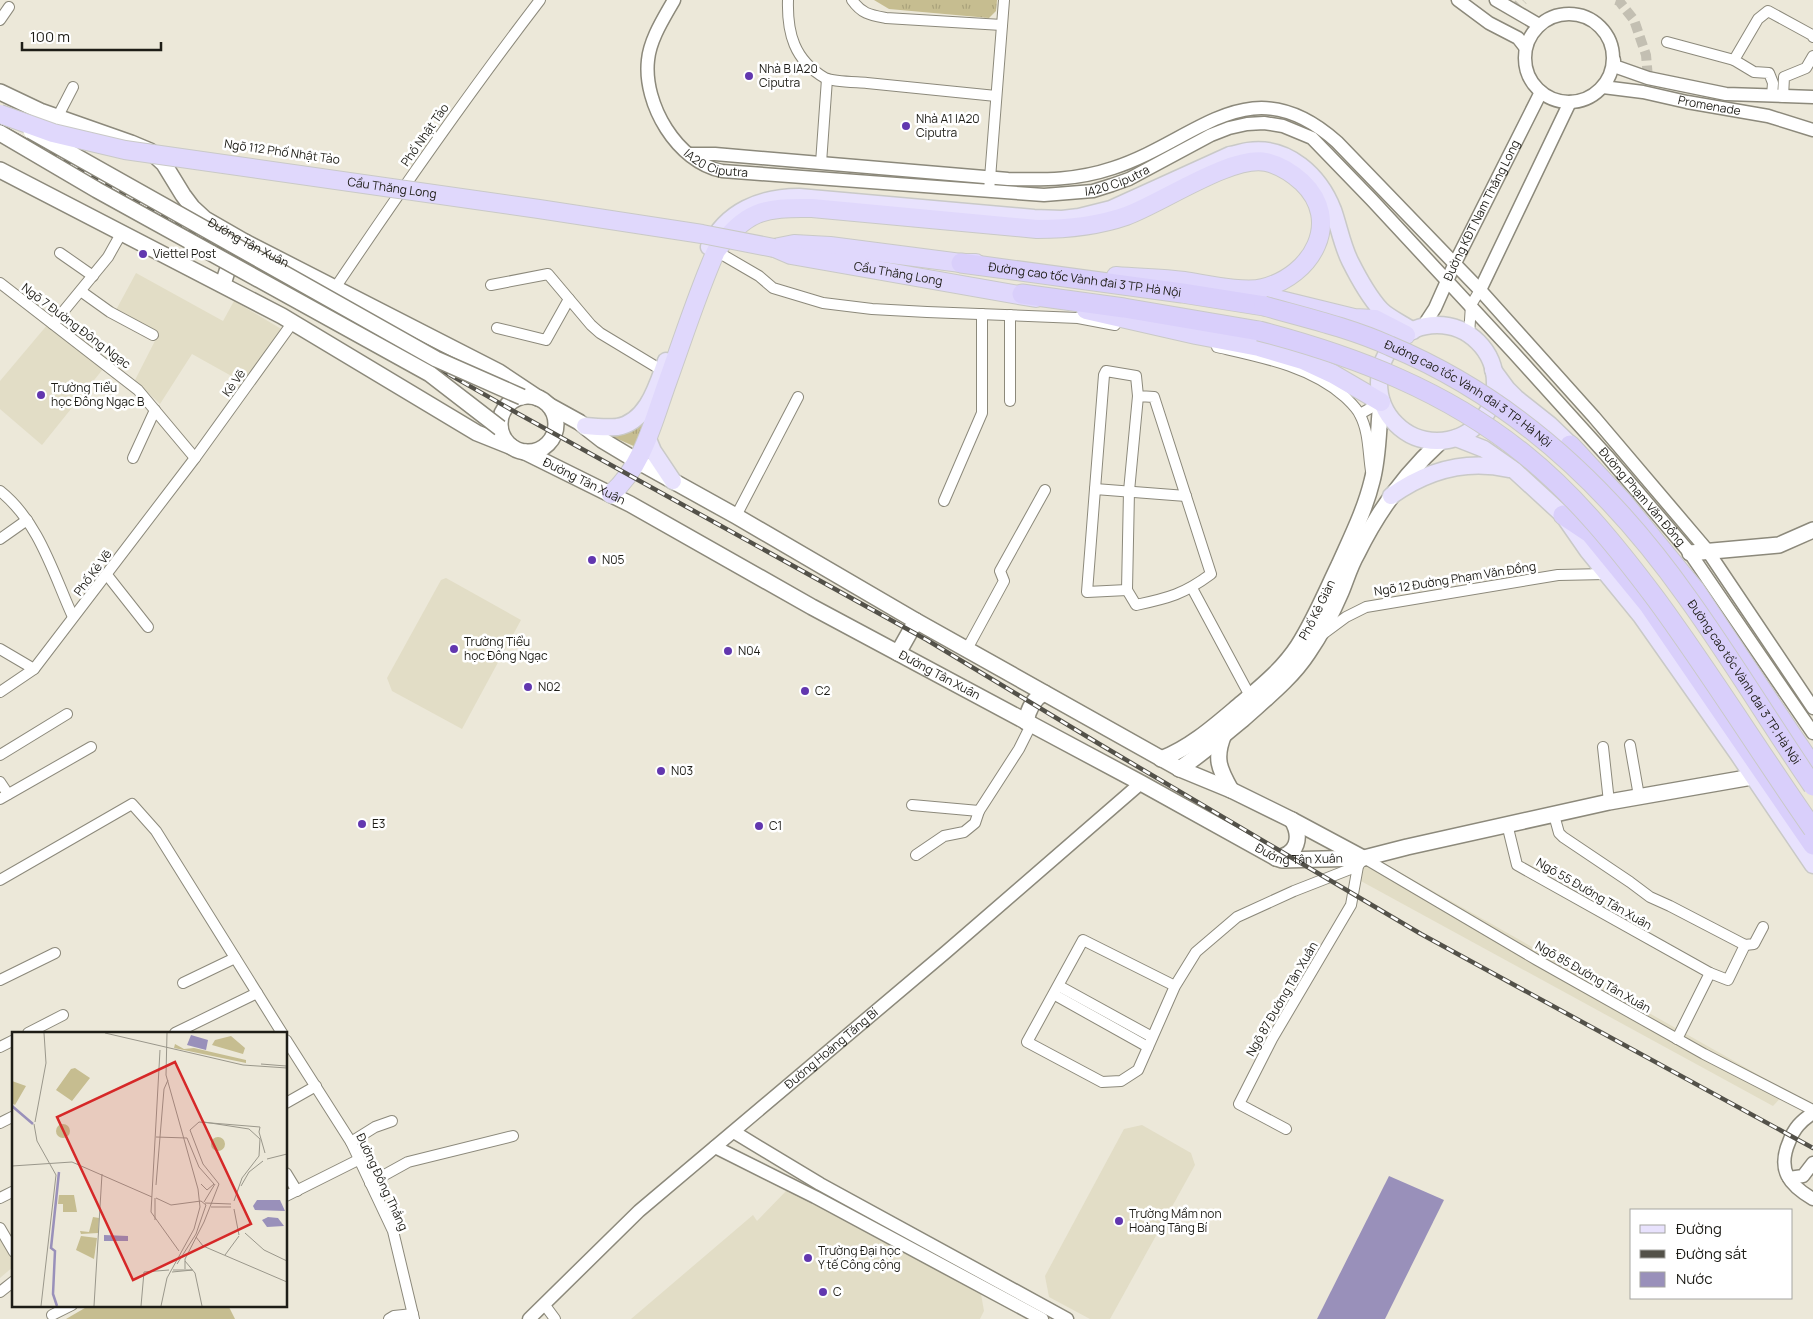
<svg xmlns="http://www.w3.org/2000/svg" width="1813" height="1319" font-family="Manrope,sans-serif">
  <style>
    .built { fill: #e2ddc6 }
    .grass { fill: url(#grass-tufts) }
    .pitch { fill: #c6bd90 }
    .water { fill: #9990ba }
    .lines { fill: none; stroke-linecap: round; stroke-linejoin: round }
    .minor-tunnel { stroke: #c3bfb2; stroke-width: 10; stroke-dasharray: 10 5; stroke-linecap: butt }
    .minor-casing { stroke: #8c897b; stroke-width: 12 }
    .tertiary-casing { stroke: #8c897b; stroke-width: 15 }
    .secondary-casing { stroke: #8c897b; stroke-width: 18 }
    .primary-casing { stroke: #c9c9c7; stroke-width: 19 }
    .trunk-casing { stroke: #c9c9c7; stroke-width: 20 }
    .motorway-casing { stroke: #c9c9c7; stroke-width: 21 }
    .minor { stroke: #fff; stroke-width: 10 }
    .tertiary { stroke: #fff; stroke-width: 12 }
    .secondary { stroke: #fff; stroke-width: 15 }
    .primary { stroke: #e8e2fd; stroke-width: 16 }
    .trunk { stroke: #e0d8fc; stroke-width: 18 }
    .motorway { stroke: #d9cffb; stroke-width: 19 }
    .rail-casing { stroke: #535149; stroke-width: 4.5 }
    .rail { stroke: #fff; stroke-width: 2.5; stroke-dasharray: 8; stroke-linecap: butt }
    .secondary-bridge-casing { stroke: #8c897b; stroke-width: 18; stroke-linecap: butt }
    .trunk-bridge-casing { stroke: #c9c9c7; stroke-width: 20; stroke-linecap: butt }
    .motorway-bridge-casing { stroke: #c9c9c7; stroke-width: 21; stroke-linecap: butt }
    .secondary-bridge { stroke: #fff; stroke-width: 15 }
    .trunk-bridge { stroke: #e0d8fc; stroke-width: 18 }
    .motorway-bridge { stroke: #d9cffb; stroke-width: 19 }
    .poi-dot { fill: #6237af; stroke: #fff; stroke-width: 2 }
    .labels { text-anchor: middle; stroke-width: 5; stroke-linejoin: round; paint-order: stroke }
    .poi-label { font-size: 12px; fill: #1e1d17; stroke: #fff; text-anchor: start }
    .street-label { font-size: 12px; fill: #1e1d17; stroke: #fff }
    .inset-river { fill: none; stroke: #9990ba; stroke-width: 2.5 }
    .inset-road { fill: none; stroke: #9a978b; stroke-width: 1 }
    .view { fill: #d62828; fill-opacity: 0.15; stroke: #d62828; stroke-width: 2.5 }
    .inset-edge { fill: none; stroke: #1e1d17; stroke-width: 2.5 }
  </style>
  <defs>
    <pattern id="grass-tufts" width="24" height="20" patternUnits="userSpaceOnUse" patternTransform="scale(1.25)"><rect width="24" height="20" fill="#c6bd90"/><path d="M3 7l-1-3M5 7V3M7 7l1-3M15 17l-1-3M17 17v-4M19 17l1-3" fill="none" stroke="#aaa27b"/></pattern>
  </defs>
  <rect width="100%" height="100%" fill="#ece8d9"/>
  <!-- built -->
  <g class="built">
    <polygon points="136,273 223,321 234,301 283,330 244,383 192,354 160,404 135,380 159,333 116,310"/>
    <polygon points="48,324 103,369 42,445 0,409 0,381"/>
    <polygon points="446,578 521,620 462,729 392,691 387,678 441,580"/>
    <polygon points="1380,861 1787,1091 1773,1106 1359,880 1358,866"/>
    <polygon points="1142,1125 1191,1153 1195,1165 1110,1319 1090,1319 1049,1297 1045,1276 1124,1129"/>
    <polygon points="788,1189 981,1294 984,1311 980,1319 631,1319 753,1215 757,1221"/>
    <polygon points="0,1239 14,1263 14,1266 0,1278"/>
  </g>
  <!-- grass -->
  <g class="grass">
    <polygon points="874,0 997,0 996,11 989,18 889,9"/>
    <polygon points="650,414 638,448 602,432"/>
  </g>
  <!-- pitch -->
  <polygon class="pitch" points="90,1305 228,1305 235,1319 66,1319"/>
  <!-- water -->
  <polygon class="water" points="1389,1176 1444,1200 1385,1319 1317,1319"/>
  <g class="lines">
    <!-- minor-tunnel -->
    <g class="minor-tunnel">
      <polyline points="1616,0 1619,1 1634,20 1646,55 1648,78"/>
      <polyline points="1512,11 1523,0"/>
    </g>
    <defs>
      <g id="minor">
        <path d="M788,0C787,33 794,60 825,78C834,82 856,82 867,83C910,87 953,92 996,96"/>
        <path d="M852,0C862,14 870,15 886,18L1002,25"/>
        <polyline points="0,20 9,7"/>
        <polyline points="1667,42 1734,60"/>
        <polyline points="1772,96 1773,83 1769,73 1754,72 1734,60 1758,19 1768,11 1812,35 1813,37"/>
        <polyline points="1783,97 1784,77 1806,68 1813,56"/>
        <polyline points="57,118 73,87"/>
        <polyline points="821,163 827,79"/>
        <polyline points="989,191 1004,0"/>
        <polyline points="716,251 759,276 773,288 823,303 872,309 927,312 1078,318 1115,325"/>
        <polyline points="60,253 93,276"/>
        <polyline points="0,283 138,390 195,458"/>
        <polyline points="491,285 548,274 591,325 600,333 663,371"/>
        <path d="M335,288C401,190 468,94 540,0"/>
        <polyline points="82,292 110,312 153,335"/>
        <polyline points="53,324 108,257 122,232"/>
        <polyline points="497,328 546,340 569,299"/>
        <polyline points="1469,335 1471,305 1480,290"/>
        <path d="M1217,347C1261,357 1310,366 1345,397C1350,402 1357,408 1360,415C1369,432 1368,452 1371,471"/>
        <polyline points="1010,401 1010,315"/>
        <polyline points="1360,414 1381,402"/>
        <polyline points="133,458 155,410"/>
        <path d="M1095,489L1104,375L1106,371L1136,376L1138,396L1129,491L1127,590L1136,605C1169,598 1184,594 1211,574L1154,397L1138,396"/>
        <path d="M0,491C39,522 53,573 73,617"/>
        <polyline points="944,501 982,413 982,314"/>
        <polyline points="736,516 798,397"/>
        <polyline points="0,539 27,520"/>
        <polyline points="107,575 148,627"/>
        <polyline points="1192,588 1250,696"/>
        <polyline points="1127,590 1087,592 1095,489 1186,496"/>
        <polyline points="1323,634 1346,617 1366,607 1558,575 1606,574"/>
        <polyline points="0,649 34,669"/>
        <polyline points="967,649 1004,581 1000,571 1045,490"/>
        <polyline points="0,692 34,669 195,458 293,322"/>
        <polyline points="1630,745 1639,796"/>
        <polyline points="1603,747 1609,802"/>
        <polyline points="0,755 67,714"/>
        <polyline points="0,782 8,794"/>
        <polyline points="0,799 91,747"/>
        <polyline points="912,805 979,811"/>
        <polyline points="1554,815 1559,833 1563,837 1630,882 1650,897 1670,906 1745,945 1754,944 1763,927"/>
        <polyline points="1507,824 1517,865 1710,973 1728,980 1745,945"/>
        <polyline points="916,855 944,836 964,832 975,823 979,811 1019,749 1031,725"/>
        <polyline points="0,880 132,804 156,831 282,1033"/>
        <polyline points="0,980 55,953"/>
        <polyline points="183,983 235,958"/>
        <polyline points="1059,986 1152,1037"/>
        <polyline points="1175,986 1083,940 1027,1042 1102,1082 1121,1081 1138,1070 1175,986 1196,952 1237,917 1294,891 1358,866"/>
        <polyline points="1055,995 1148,1047"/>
        <polyline points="28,1033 63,1015"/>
        <polyline points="175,1033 257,993"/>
        <polyline points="1677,1039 1710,973"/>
        <polyline points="286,1040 351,1142 393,1231 414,1319"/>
        <polyline points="0,1047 14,1040"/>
        <polyline points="286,1103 316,1086"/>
        <polyline points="0,1123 14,1116"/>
        <polyline points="1286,1129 1239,1104 1272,1039 1351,905 1358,866 1364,858 1537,960 1704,1054 1813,1110"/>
        <polyline points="351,1142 375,1127 392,1121"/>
        <polyline points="286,1173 297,1191"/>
        <polyline points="370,1183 408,1162 513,1136"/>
        <polyline points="286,1196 358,1160"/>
        <polyline points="0,1198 14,1191"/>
        <polyline points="0,1228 14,1252"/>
        <polyline points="0,1292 14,1281"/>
        <polyline points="544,1304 555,1319"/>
        <polyline points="52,1315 72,1305"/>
        <polyline points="389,1319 394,1316 413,1314"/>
      </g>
      <g id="tertiary">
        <path id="s1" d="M674,0C664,18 650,39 648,60C643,104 677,162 722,171L1044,195L1093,191L1112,185L1129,179L1211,135L1229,128L1247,124L1264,123L1283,126L1312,138L1372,200L1513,352L1607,456L1690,553L1813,733"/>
        <polyline points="1458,0 1489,23 1518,38 1525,47"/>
        <polyline points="1496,0 1539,25"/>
        <circle cx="1569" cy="58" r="44"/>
        <polyline points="1614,60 1614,66 1648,78 1726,94 1813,97"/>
        <path id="s2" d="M1603,87L1643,92L1687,102L1768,116L1813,130"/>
        <path d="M689,154H715L1008,179C1046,180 1077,180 1113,168C1197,141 1250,64 1337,142L1480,290L1594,417L1707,550L1813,708"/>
        <polyline points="1480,290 1570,102"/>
        <path id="s3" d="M1422,328L1435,308L1455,263L1541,92"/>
        <path d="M1813,1113C1801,1121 1794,1128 1789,1142C1777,1170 1789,1185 1813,1199"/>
        <polyline points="734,1132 820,1184 1067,1319"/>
        <polyline points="715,1147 815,1197 1042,1319"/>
        <polyline points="1789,1178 1803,1176 1813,1163"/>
        <path id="s4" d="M529,1319L639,1211L946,952L1141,783"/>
      </g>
      <g id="secondary">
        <path id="s5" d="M0,92L40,111L131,143L150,151L164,164L183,195L192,207L205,219L245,242L499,372L538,398"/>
        <polyline points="0,170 282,316 477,433 512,447"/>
        <polyline points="223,284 230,262 245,242"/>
        <circle cx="528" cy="424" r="28"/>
        <polyline points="550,406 579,422 602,440 637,461 736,516 916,621 1180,769 1231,790 1292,820 1363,858"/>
        <path id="s6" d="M525,452L630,504L812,607L1141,783L1276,858L1282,860L1364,858L1407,847L1609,802L1752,777"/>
        <polyline points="1690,553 1779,545 1813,530"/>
        <polyline points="898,653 916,621"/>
        <path d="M1026,722C1028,710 1033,699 1044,693"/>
        <path d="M1224,734C1214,758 1219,769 1231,790"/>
        <path id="s7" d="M1161,759C1192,747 1217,724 1242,703C1262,686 1283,669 1298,646C1314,621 1326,592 1339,565C1351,538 1365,510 1372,481C1379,455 1378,428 1381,402"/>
        <path d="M1179,769C1201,755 1221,737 1242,720C1265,699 1291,679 1308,653C1321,634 1332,613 1341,592C1346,580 1350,566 1357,554C1378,511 1405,474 1440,442"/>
        <path d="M1276,858C1298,855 1302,837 1292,820"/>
      </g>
      <g id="primary">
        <path d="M709,247C726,211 761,197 799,197L1034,218L1062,219L1079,217L1111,209L1230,155C1236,154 1242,152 1248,151C1288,145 1320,176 1333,210C1339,227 1342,245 1350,261C1357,275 1370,298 1381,310C1389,318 1403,324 1413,331"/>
        <circle cx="1437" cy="383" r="58"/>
        <polyline points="1493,370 1507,389 1516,398 1550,425 1579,453"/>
        <path d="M585,426C595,427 606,428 617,427C647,422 657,386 666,361"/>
        <polyline points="1456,438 1484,449 1514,470 1563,515 1588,551 1641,616 1738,754 1813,865"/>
        <polyline points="648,439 653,451 673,481"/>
        <path d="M1391,496C1426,471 1466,459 1509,469"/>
      </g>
      <g id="trunk">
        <polyline points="774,248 794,244 830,246 961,263 976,263"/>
        <path id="s8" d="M777,249L791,255L1036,298"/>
        <polyline points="1248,292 1354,318 1375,319 1406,335"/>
        <polyline points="1086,310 1196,335 1259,347 1303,360 1333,374 1381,402"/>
        <path d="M611,494C643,466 653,422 667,383C683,339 697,294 716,251C746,211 763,207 812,208L1037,229C1067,229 1097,226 1126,216C1162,203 1231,155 1266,162C1280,165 1292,173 1302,182C1343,221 1312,276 1263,288C1244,293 1205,284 1184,281C1162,278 1139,278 1116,276"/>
      </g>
      <g id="motorway">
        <path id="s9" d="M961,263L1182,293L1264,306"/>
        <polyline points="1022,294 1124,308 1259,331"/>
        <polyline points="1570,445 1623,502 1695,590 1813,767"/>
        <polyline points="1563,515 1590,533 1648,604 1813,845"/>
      </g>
    </defs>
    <!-- minor casing -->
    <use href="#minor" class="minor-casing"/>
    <!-- tertiary casing -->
    <use href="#tertiary" class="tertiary-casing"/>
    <!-- secondary casing -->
    <use href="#secondary" class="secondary-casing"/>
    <!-- primary casing -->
    <use href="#primary" class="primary-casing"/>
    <!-- trunk casing -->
    <use href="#trunk" class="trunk-casing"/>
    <!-- motorway casing -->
    <use href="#motorway" class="motorway-casing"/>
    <!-- minor -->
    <use href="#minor" class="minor"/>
    <!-- tertiary -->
    <use href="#tertiary" class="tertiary"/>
    <!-- secondary -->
    <use href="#secondary" class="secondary"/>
    <!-- primary -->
    <use href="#primary" class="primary"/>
    <!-- trunk -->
    <use href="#trunk" class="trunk"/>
    <!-- motorway -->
    <use href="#motorway" class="motorway"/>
    <defs>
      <polyline id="rail" points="0,126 299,289 517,413 927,640 1101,745 1421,934 1813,1148"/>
    </defs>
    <!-- rail casing -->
    <use href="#rail" class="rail-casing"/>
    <!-- rail -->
    <use href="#rail" class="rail"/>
    <defs>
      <g id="secondary-bridge">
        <polyline points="31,131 436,359 522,397"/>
        <polyline points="0,133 97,190 430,374 500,428"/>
      </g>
      <g id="trunk-bridge">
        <path id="s10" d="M0,114L53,133L125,150L539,209L702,234L774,248"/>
      </g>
      <g id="motorway-bridge">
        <path id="s11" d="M1264,306C1307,318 1350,328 1390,346C1514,398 1610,488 1687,597C1731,658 1770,723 1813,786"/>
        <path d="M1259,331C1355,356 1446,391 1524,454C1575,495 1617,547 1656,599C1711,674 1760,753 1813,829"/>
      </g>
    </defs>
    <!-- secondary-bridge casing -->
    <use href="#secondary-bridge" class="secondary-bridge-casing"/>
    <!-- trunk-bridge casing -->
    <use href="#trunk-bridge" class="trunk-bridge-casing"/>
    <!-- motorway-bridge casing -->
    <use href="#motorway-bridge" class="motorway-bridge-casing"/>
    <!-- secondary-bridge -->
    <use href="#secondary-bridge" class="secondary-bridge"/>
    <!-- trunk-bridge -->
    <use href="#trunk-bridge" class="trunk-bridge"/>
    <!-- motorway-bridge -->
    <use href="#motorway-bridge" class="motorway-bridge"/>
  </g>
  <!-- markers -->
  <g class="poi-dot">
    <circle cx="749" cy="76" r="5"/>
    <circle cx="906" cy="126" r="5"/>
    <circle cx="143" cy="254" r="5"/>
    <circle cx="41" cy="395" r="5"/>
    <circle cx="592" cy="560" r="5"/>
    <circle cx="454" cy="649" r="5"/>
    <circle cx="728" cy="651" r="5"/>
    <circle cx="528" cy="687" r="5"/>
    <circle cx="805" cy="691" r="5"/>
    <circle cx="661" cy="771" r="5"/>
    <circle cx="362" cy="824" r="5"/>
    <circle cx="759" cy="826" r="5"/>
    <circle cx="1119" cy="1221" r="5"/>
    <circle cx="808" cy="1258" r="5"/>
    <circle cx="823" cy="1292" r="5"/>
  </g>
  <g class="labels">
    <!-- poi labels -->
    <g class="poi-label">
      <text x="759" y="73">Nhà B IA20<tspan x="759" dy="14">Ciputra</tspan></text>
      <text x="916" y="123">Nhà A1 IA20<tspan x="916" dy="14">Ciputra</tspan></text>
      <text x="153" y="258">Viettel Post</text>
      <text x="51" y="392">Trường Tiểu<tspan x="51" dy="14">học Đông Ngạc B</tspan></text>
      <text x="602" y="564">N05</text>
      <text x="464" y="646">Trường Tiểu<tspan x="464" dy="14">học Đông Ngạc</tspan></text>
      <text x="738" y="655">N04</text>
      <text x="538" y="691">N02</text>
      <text x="815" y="695">C2</text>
      <text x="671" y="775">N03</text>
      <text x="372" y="828">E3</text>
      <text x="769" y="830">C1</text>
      <text x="1129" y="1218">Trường Mầm non<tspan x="1129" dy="14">Hoàng Tăng Bí</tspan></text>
      <text x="818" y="1255">Trường Đại học<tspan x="818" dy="14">Y tế Công cộng</tspan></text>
      <text x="833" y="1296">C</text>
    </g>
    <!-- street labels -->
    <g class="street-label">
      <text dy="4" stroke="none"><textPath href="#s2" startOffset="108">Promenade</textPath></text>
      <text transform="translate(425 135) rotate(-55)" y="4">Phố Nhật Tảo</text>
      <text transform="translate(282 152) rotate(8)" y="4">Ngõ 112 Phố Nhật Tảo</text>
      <text dy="4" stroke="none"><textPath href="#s1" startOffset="202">IA20 Ciputra</textPath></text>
      <text dy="4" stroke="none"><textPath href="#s1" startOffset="608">IA20 Ciputra</textPath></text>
      <text dy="4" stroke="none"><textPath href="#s10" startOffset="400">Cầu Thăng Long</textPath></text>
      <text dy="4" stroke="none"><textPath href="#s3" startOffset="132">Đường KĐT Nam Thăng Long</textPath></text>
      <text dy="4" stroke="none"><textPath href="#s5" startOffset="299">Đường Tân Xuân</textPath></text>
      <text dy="4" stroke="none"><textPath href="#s8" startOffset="124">Cầu Thăng Long</textPath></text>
      <text dy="4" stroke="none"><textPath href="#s9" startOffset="125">Đường cao tốc Vành đai 3 TP. Hà Nội</textPath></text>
      <text transform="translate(76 326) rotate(37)" y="4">Ngõ 7 Đường Đông Ngạc</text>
      <text transform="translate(234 383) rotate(-54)" y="4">Kẻ Vẽ</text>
      <text dy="4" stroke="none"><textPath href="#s11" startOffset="224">Đường cao tốc Vành đai 3 TP. Hà Nội</textPath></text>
      <text dy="4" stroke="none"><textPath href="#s6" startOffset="66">Đường Tân Xuân</textPath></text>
      <text dy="4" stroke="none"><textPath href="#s1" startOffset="1306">Đường Phạm Văn Đồng</textPath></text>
      <text transform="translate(93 573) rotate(-53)" y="4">Phố Kẻ Vẽ</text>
      <text transform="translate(1455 579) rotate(-9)" y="4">Ngõ 12 Đường Phạm Văn Đồng</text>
      <text dy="4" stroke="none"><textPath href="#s7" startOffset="220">Phố Kẻ Giàn</textPath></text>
      <text dy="4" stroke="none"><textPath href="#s6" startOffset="471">Đường Tân Xuân</textPath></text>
      <text dy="4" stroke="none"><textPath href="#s11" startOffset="629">Đường cao tốc Vành đai 3 TP. Hà Nội</textPath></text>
      <text dy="4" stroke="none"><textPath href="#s6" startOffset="876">Đường Tân Xuân</textPath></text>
      <text transform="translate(1594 894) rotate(30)" y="4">Ngõ 55 Đường Tân Xuân</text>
      <text transform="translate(1593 977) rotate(30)" y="4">Ngõ 85 Đường Tân Xuân</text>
      <text transform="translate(1282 999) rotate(-60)" y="4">Ngõ 87 Đường Tân Xuân</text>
      <text dy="4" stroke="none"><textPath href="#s4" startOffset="406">Đường Hoàng Tăng Bí</textPath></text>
      <text transform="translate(382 1182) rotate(65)" y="4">Đường Đông Thắng</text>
    </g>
  </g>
  <!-- overview -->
  <g transform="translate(12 1032)">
    <rect width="275" height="275" fill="#ece8d9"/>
    <path d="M199 112a7 7 0 1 1 14 0a7 7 0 1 1-14 0ZM81,185L87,186L86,201L69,202L68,199L77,200ZM69,204L85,206L82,227L64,218Z" fill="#c6bd90"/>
    <path d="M163,12L172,17L182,16L234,28V31L162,16Z" fill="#c6bd90"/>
    <path d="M219,4L233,16L231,22L200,13L203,8ZM63,36L78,46L60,69L44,58L59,37ZM0,49L14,54L3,73L0,71ZM47,163H62L65,180H51V172H46Z" fill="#c6bd90"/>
    <path d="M44 99a7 7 0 1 1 14 0a7 7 0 1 1-14 0Z" fill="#c6bd90"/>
    <path d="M179,3L196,8L194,18L175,13ZM245,168H268L273,179L243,178L241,174ZM256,185L266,186L272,194L255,195L250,188ZM92,203L116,204V209H92Z" fill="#9990ba"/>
    <path class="inset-river" d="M0,74L21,92M45,274L41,262L43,219L39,216L47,140"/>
    <path class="inset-road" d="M93,1L231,33L275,36M148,18L139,180L167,219M249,32L274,34M23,90L34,31L32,1M192,90L237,97L248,107L247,124L230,146L222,169M22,92L25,109L44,143L29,274M178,98L187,90L248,95L247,100L253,121M144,105L175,106L187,135L202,152L195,158L189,152M255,127L275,122M0,134L60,130L140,165M144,153L152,57L156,48M229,154L237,140L251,129M144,166L159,173L189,169L194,173L184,202L165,232M192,170L203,152M193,171L219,172M199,175H219M222,177L227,203M143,188V166M233,201L252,218L275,229M184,205L191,214L275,250M213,223L227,204M173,229L183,241L190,274M173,237V227L192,190L207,152L191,132L178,98M161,238H180M132,240L157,238M160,240L181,238M82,274L90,142M129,274L132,240M149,274L155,246L182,197L188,175L186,157L154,43L155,1"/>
    <path class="view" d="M163,30L239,192L121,248L45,85Z"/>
    <rect width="275" height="275" class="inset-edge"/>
  </g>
  <!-- legend -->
  <rect x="1630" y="1209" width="162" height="90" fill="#ffffff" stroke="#a5a5a2"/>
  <rect x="1640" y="1225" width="25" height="8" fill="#e8e2fd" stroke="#a5a5a2"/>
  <text x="1676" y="1234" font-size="15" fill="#1e1d17">Đường</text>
  <rect x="1640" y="1250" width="25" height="8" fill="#535149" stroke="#a5a5a2"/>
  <text x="1676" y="1259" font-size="15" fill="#1e1d17">Đường sắt</text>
  <rect x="1640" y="1272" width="25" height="15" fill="#9990ba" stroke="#a5a5a2"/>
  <text x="1676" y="1284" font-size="15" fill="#1e1d17">Nước</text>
  <!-- scale -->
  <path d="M22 42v8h139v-8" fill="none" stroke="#1e1d17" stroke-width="2.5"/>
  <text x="30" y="42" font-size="15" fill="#1e1d17" stroke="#ffffff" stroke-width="4" paint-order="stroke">100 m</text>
</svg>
